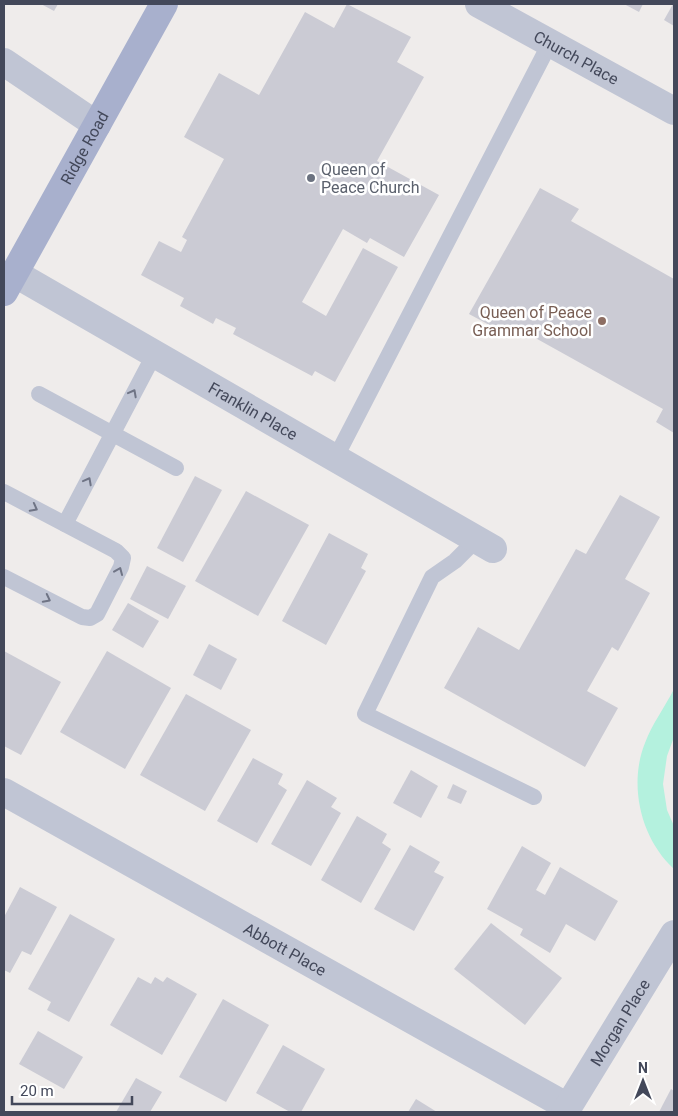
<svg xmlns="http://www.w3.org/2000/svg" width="678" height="1116" font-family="Roboto,sans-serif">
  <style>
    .green { fill: #b4f1de }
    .building { fill: #cbcbd4 }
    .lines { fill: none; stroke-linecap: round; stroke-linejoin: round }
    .service { stroke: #c0c5d4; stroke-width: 16 }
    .minor { stroke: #c0c5d4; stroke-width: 28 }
    .primary { stroke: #a8b0cd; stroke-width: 28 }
    .oneway { stroke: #6f7485 }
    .worship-dot { fill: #6b7280; stroke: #fff; stroke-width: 2 }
    .education-dot { fill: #8d6e63; stroke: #fff; stroke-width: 2 }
    .labels { text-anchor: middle; stroke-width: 5; stroke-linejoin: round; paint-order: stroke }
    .street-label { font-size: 16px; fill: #43485a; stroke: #fff }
    .worship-label { font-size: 16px; fill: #5b616d; stroke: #fff; text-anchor: start }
    .education-label { font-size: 16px; fill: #785e54; stroke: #fff; text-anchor: end }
  </style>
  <rect width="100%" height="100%" fill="#efeceb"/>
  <!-- green -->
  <path class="green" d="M674,689V737L667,756L663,784L667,810L674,826V869C641,839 628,785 645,743C652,724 665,707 674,689Z"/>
  <!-- building -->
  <g class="building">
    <polygon points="41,4 58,4 54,11"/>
    <polygon points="347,4 411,37 397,62 424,77 377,161 439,195 404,257 370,238 367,243 343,229 302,302 326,316 363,248 398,267 335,382 315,371 312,376 233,334 236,328 216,318 213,324 180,306 184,298 141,275 159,241 181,252 187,240 182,237 224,159 184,137 219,73 259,95 305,12 334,28"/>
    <polygon points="624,4 643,4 639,12"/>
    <polygon points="673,4 674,4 674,26 664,20"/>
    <polygon points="540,188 579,209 571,221 674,279 674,433 656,422 663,409 512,325 506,334 469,314"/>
    <polygon points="195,476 222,490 183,562 157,548"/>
    <polygon points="246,491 309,525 258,616 195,581"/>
    <polygon points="620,495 660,517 625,579 650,593 618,651 612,647 587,691 618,708 585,767 444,688 478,627 519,650 576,549 586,554"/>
    <polygon points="329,533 368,554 361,568 366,571 326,645 282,621"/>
    <polygon points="147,566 186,586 168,619 130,599"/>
    <polygon points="128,603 159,621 143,648 112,630"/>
    <polygon points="209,644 237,659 221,690 193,675"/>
    <polygon points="4,651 61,682 21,755 4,746"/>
    <polygon points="107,651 171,688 125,769 60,732"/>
    <polygon points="186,694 251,730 205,811 140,775"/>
    <polygon points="253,758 283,774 278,784 287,790 257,843 217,821"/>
    <polygon points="411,770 438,786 421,818 393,803"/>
    <polygon points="307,780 337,798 331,807 341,813 311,866 271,844"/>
    <polygon points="453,784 467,791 461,804 447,798"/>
    <polygon points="357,816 387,834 382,843 391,849 361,903 321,880"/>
    <polygon points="410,845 440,862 434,872 444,877 414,931 374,909"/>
    <polygon points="522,846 551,863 536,890 545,895 560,867 618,901 595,941 566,924 550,953 520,935 523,929 487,909"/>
    <polygon points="20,887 57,907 31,955 22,951 10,973 4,970 4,917"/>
    <polygon points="70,914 115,939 69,1022 47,1010 51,1002 28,989"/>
    <polygon points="491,923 562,978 525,1025 454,969"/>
    <polygon points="138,977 151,984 155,977 163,982 167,977 197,994 162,1055 110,1025"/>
    <polygon points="223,999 269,1025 226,1102 179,1077"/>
    <polygon points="38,1031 83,1057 64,1089 19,1064"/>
    <polygon points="283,1045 325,1069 301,1112 290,1112 256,1093"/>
    <polygon points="136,1078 162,1092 150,1112 116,1112"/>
    <polygon points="671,1089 674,1091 674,1112 659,1112"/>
    <polygon points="416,1099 437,1112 408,1112"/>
  </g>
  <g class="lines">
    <!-- service -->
    <g class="service">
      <polyline points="39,394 176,468"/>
      <polyline points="336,457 550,43"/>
      <polyline points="4,492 116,551 123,558 121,567 97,614 90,618 82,617 4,577"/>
      <polyline points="65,524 155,353"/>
      <polyline points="477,539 455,561 432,577 365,714 534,797"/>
    </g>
    <!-- minor -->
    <g class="minor">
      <path id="s1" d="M479,4L674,111"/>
      <polyline points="4,62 97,125"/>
      <path id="s2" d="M14,273L493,549"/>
      <path id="s3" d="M4,792L568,1107"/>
      <path id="s4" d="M565,1112L674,934"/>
    </g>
    <!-- primary -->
    <path class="primary" id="s5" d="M4,292L164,4"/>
  </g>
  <!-- one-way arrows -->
  <defs><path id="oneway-chevron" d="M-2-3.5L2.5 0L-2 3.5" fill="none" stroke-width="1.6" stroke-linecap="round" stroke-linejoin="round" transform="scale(1.25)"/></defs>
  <g class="oneway">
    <use href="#oneway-chevron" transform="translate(133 393) rotate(-62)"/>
    <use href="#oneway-chevron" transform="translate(88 481) rotate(-62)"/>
    <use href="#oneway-chevron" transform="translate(34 508) rotate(28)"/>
    <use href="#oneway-chevron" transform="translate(119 571) rotate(-67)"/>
    <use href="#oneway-chevron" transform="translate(47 599) rotate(27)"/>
  </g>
  <!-- markers -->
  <circle class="worship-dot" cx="311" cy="178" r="5"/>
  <circle class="education-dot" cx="602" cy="321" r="5"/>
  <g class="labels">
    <!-- street labels -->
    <g class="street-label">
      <text dy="6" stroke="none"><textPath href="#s1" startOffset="111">Church Place</textPath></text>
      <text dy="6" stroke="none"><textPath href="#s5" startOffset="165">Ridge Road</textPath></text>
      <text dy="6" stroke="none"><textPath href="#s2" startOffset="276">Franklin Place</textPath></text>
      <text dy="6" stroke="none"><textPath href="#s3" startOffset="322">Abbott Place</textPath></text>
      <text dy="6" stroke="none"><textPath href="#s4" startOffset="105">Morgan Place</textPath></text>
    </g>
    <!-- worship labels -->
    <g class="worship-label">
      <text x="321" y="175">Queen of<tspan x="321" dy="18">Peace Church</tspan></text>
    </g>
    <!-- education labels -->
    <g class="education-label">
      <text x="592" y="318">Queen of Peace<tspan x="592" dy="18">Grammar School</tspan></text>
    </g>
  </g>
  <!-- border -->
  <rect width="678" height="1116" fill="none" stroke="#43485a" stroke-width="10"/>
  <!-- north arrow -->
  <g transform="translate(643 1081)" stroke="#ffffff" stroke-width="4" paint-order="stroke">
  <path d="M0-4L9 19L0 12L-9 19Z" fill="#43485a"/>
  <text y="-8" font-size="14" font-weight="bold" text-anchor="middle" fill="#43485a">N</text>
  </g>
  <!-- scale -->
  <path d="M12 1096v8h120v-8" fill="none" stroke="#43485a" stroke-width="2.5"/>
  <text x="20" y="1096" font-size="15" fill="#43485a" stroke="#ffffff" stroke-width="4" paint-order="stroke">20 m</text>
</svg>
